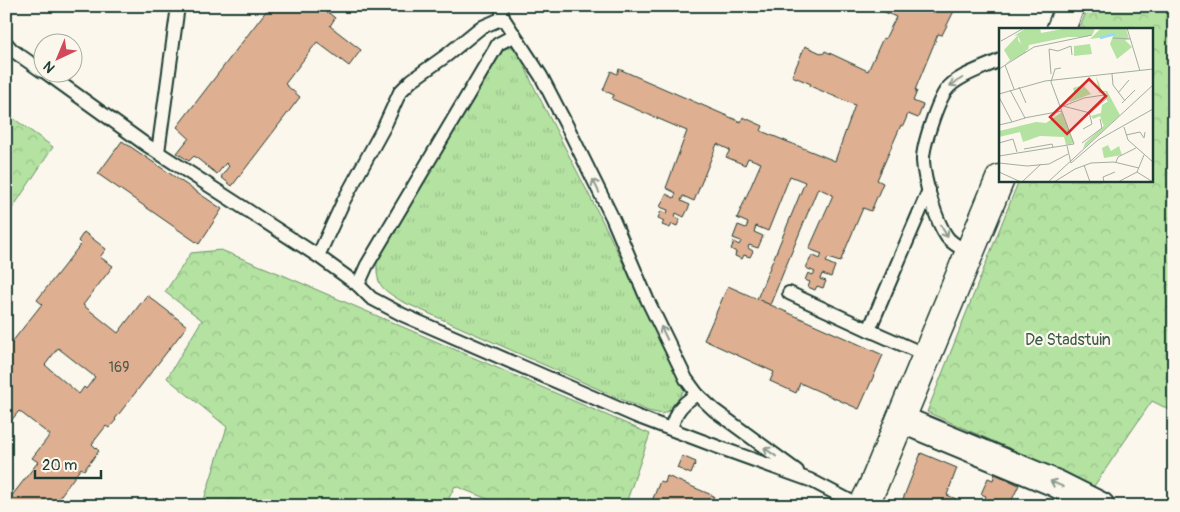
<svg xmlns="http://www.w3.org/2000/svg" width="1180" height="512" font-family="Pangolin,sans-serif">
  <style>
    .grass { fill: url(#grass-tufts); stroke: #6a906a }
    .forest { fill: url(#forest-crowns); stroke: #6a906a }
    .building { fill: #dfaf91; stroke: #1f3d34; fill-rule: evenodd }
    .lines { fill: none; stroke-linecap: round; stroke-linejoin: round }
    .lane-casing { stroke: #1f3d34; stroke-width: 16 }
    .street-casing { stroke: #1f3d34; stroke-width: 30 }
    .secondary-casing { stroke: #1f3d34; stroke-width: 31 }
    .lane { stroke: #fbf7ec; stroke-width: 12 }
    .street { stroke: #fbf7ec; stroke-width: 26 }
    .secondary { stroke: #fbf7ec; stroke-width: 28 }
    .oneway { stroke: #8d9a90 }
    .labels { text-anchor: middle; stroke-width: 4.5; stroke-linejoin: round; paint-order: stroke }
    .number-label { font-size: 14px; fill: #4f5a4b }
    .park-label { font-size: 16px; fill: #3d5e4a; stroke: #fbf7ec }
    .inset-river { fill: none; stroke: #95dbf7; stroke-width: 2.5 }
    .inset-road { fill: none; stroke: #a3ada2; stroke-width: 1 }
    .view { fill: #d62828; fill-opacity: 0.15; stroke: #d62828; stroke-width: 2.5 }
    .inset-edge { fill: none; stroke: #1f3d34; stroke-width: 2.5 }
  </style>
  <defs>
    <pattern id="grass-tufts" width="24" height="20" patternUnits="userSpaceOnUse" patternTransform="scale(1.25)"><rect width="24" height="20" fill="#b4e2a1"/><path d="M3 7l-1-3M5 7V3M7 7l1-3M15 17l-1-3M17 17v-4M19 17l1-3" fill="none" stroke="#9ac38b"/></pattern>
    <pattern id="forest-crowns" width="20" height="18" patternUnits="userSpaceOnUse" patternTransform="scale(1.25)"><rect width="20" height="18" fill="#b4e2a1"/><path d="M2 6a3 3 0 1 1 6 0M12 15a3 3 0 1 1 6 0" fill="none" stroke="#9ac38b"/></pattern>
  </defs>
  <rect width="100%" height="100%" fill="#fbf7ec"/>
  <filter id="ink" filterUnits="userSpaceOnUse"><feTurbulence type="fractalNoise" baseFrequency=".02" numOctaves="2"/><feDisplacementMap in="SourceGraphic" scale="10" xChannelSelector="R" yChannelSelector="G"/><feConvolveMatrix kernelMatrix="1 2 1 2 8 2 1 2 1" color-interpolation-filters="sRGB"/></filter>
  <g filter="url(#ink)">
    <!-- grass -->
    <path class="grass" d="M512,47L520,54L532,83L607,230L684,390L672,409L662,414L648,411L616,397L401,301C381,288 376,286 377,260L504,49Z"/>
    <!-- forest -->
    <g class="forest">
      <polygon points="1089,6 1174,6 1174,412 1152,401 1092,489 1049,466 927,412 1019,180 1151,180 1151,29 1079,29"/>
      <polygon points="6,113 53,147 6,218"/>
      <polygon points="221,250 278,273 650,434 625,506 505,506 455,486 445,506 202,506 227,427 167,378 202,320 165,292 191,253"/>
    </g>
    <!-- building -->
    <g class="building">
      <polygon points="270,6 318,6 323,10 324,9 335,18 330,26 361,50 349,66 317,42 285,84 300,97 232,186 221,177 229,166 226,163 217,174 194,156 189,161 177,153 189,138 177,127"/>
      <polygon points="871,6 956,7 942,35 938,34 915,90 917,91 913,101 923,105 918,118 908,114 903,126 901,125 877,180 883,183 871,211 863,208 840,262 828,258 826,262 835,266 831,277 822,274 820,279 826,281 823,288 817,286 815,290 808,287 810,282 805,280 808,273 813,275 815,272 806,268 812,255 820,259 822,254 809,249 833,195 818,188 770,305 757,299 805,182 790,176 768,231 756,226 754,232 763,236 758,248 749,245 748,248 753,251 750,257 744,255 742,259 735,256 736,252 731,249 734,242 739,245 741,241 733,238 738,225 746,228 748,223 737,218 761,163 748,158 745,165 726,157 730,150 717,144 694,201 683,196 681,201 690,205 684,217 676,213 675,217 680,219 677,226 672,224 670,228 662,225 664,221 658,218 661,211 667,214 668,210 660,207 666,194 674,198 676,193 666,188 687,131 612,99 614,95 603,90 611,71 617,74 619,69 741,122 743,117 763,126 761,131 835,161 855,105 810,86 811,84 792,76 805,46 823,54 825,51 868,71 883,38 885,39 896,17"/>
      <polygon points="122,141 222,209 199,244 98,174"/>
      <path d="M84,232L106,249L100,257L113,266L83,305L118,333L147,295L187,326L115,419L116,420L109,428L106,426L92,444L99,451L84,470L81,468L53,506H12L7,502L38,462L32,458L50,435L19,411L6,427V337L12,342L42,304L37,300L81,244L78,241ZM58,348L95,377L86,389L84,387L79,394L45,365Z"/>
      <polygon points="728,286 883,355 859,409 800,383 796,393 770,381 774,372 704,340"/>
      <polygon points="921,453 957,468 947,495 956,499 953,506 906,506 901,504"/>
      <polygon points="682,456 696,462 691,474 677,468"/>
      <polygon points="995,474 1019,485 1009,506 982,506 986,496 981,494 988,478 993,480"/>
      <polygon points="667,476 714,496 711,502 720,506 650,506 660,481 665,483"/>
    </g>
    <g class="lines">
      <defs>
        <g id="lane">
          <polyline points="501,6 503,18 541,76 569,130 612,217 647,299 686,379 697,394 714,410 797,471"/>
          <polyline points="6,43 12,50 42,71"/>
          <polyline points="45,72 145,144 318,256 358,285 371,298 403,315 636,416 718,447 810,480 860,506"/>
          <polyline points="158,152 178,6"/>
          <path d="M968,253C962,248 952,244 947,237C936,222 924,180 923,161C922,147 938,100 947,89C957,76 984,68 1000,60"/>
          <polyline points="318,256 344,200 384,127 400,92 412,80 447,55 480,28 503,18"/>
          <polyline points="358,285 367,265 498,44 515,35"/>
          <polyline points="789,293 869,330"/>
          <polyline points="926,355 869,330 929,190"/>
          <path d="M671,429C676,410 681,405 697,394"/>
        </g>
        <polyline id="street" points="900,419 1055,483 1101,506"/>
        <g id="secondary">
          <polyline points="1061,29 1070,6"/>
          <polyline points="863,506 873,486 1000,179"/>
        </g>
      </defs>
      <!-- lane casing -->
      <use href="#lane" class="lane-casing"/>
      <!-- street casing -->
      <use href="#street" class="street-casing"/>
      <!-- secondary casing -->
      <use href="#secondary" class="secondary-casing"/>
      <!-- lane -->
      <use href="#lane" class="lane"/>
      <!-- street -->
      <use href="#street" class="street"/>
      <!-- secondary -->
      <use href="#secondary" class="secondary"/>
    </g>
    <!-- one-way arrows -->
    <defs><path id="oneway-shaft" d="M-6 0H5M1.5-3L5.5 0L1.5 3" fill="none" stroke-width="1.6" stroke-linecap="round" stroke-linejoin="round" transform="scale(1.25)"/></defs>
    <g class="oneway">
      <use href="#oneway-shaft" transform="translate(956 82) rotate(148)"/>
      <use href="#oneway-shaft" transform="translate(596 186) rotate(-116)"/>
      <use href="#oneway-shaft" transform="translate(944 231) rotate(59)"/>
      <use href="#oneway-shaft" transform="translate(664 333) rotate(-116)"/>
      <use href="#oneway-shaft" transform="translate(770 452) rotate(-144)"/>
      <use href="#oneway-shaft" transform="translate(1057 484) rotate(-156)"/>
    </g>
  </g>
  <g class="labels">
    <!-- number labels -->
    <g class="number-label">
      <text x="119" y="372">169</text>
    </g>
    <!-- park labels -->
    <g class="park-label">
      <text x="1068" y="345">De Stadstuin</text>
    </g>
  </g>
  <!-- overview -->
  <g transform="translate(999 28)">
    <rect width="154" height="154" fill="#fbf7ec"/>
    <path d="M27,0H41L42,5L69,0H96L94,6L87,9H69L30,17L29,22H24L19,7L15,8ZM102,0H127L130,11L126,12L133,19L118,31L111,16L114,8L91,11ZM111,72L119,86L105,99L101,88L94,91L92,88L102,85L103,77ZM109,117L112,123L120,118L123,127L105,130L103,120Z" fill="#b4e2a1"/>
    <path d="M20,6L19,12L28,24L6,36L11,32L5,22ZM91,16L93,26L75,28V18ZM97,48L103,63H108L121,87L84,121L86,115L118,86L111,73H108L107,64L100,65ZM84,57L92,66L71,74L69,69L76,67L74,60ZM63,84L75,115L67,117L65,109L41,108L24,114L21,104L0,109V103L37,94L47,95Z" fill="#b4e2a1"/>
    <path class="inset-river" d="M101,10L116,6"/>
    <path class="inset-road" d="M128,0L141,43M114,10L131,11M2,13L25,0M6,37L15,61M0,41L35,19L93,7M52,46L50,21L59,23L72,18L73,27M113,46L114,57L126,73M20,59L27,75M11,62L26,90L13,94M119,65L130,52M0,66L46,53L154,41M0,69L13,94L0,97M123,75L136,62M62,79L85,70L105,67L108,70L91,85L64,78M25,90L63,83M125,99L129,112L154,134M84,101L93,96L90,84M127,107L141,104L145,110L146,104M0,115L14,111L18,124M83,115L103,100L101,91M68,118L72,135L99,112L154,81M25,121L53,116L54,119M0,128L75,116L52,54L56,41L62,40M117,134L119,129L137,120M0,135L28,138L50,136L69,126M85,137L91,154M0,144L22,154M138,144L154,154M23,154L42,136M49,154L154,57M55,154L76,141L92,135L115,134L140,140M105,154L104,149L116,144M119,154L138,144L145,127"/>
    <path class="view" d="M90,51L107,68L68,106L51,89Z"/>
    <rect width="154" height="154" class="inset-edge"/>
  </g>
  <!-- margin -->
  <rect width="1180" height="512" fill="none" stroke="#fbf7ec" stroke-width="25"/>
  <rect x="12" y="12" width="1155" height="487" fill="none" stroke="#1f3d34" stroke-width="2" filter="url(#ink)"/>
  <!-- north arrow -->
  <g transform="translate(58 58) rotate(224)"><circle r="24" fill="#fbf7ec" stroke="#a3ada2"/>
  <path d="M0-4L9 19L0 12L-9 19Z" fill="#d1495b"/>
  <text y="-8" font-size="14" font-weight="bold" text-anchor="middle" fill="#1f3d34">N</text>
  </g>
  <!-- scale -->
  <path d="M35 470v8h66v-8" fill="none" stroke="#1f3d34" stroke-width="2.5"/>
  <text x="42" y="470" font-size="15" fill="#1f3d34" stroke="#fbf7ec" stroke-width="4" paint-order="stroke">20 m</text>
</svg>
